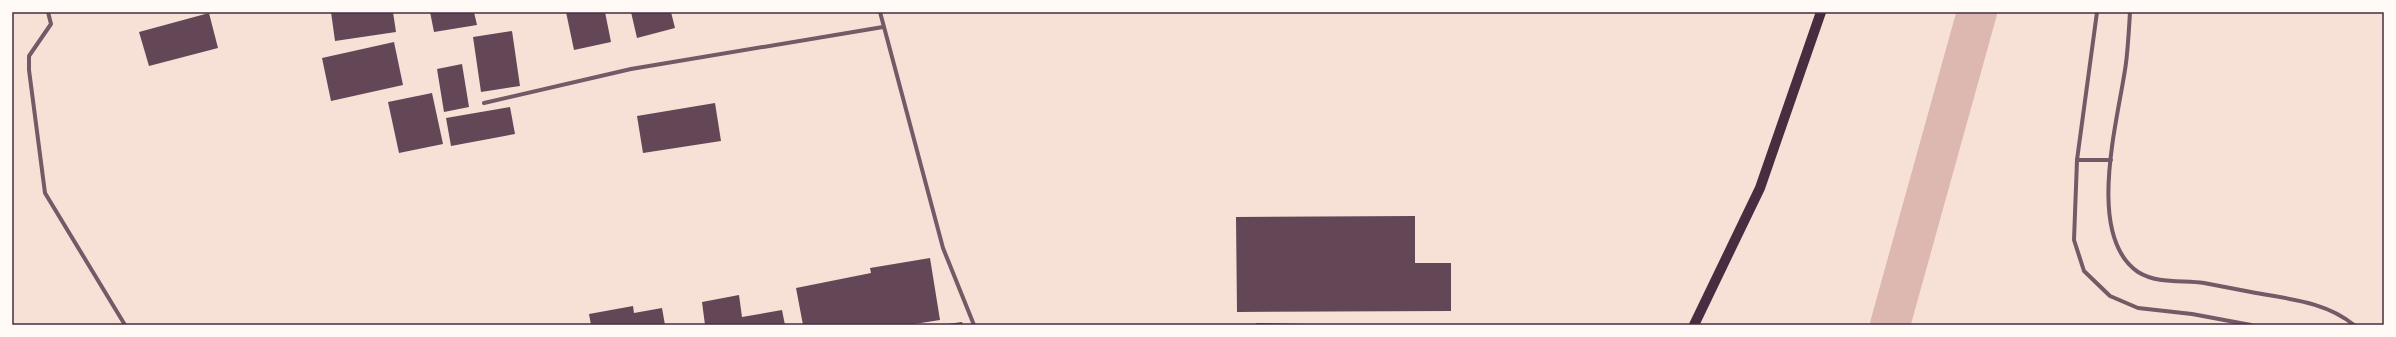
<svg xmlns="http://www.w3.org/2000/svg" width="2396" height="337" font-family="Arial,sans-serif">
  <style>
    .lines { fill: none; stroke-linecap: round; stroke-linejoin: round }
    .canal { stroke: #dcb8b0; stroke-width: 40 }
    .building { fill: #644757 }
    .minor { stroke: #755966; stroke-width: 4 }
    .primary { stroke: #4a2c40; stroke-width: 10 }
    .neatline { fill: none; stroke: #4a2c40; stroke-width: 1.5 }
  </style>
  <rect width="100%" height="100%" fill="#f7e1d7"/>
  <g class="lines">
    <!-- canal -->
    <polyline class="canal" points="1890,325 1977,12"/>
  </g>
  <!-- building -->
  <g class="building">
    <polygon points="331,12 393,12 396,32 335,41"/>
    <polygon points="430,12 474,12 477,25 434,32"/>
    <polygon points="566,12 605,12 611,42 574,50"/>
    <polygon points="631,12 671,12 675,28 637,38"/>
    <polygon points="209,13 218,48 149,66 139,32"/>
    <polygon points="512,31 520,86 481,92 473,37"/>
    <polygon points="394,42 403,85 331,101 322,58"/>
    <polygon points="462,64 469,107 444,112 437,69"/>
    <polygon points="432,93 443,144 399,153 388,102"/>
    <polygon points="715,103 721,141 643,153 637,116"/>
    <polygon points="510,107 515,134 451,146 446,118"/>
    <polygon points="1415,216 1415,263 1451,263 1451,311 1237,312 1236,217"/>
    <polygon points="930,258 940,320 908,325 803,325 796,288 871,273 870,268"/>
    <polygon points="739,295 742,317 782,310 785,325 705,325 702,302"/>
    <polygon points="633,306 634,313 662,308 665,325 591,325 589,314"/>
    <polygon points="962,322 963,325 947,325 947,324"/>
    <polygon points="1256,323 1309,324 1309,325 1256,325"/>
  </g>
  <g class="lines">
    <!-- minor -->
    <g class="minor">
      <polyline points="48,12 51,24 29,56 29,70 45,193 125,325"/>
      <polyline points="880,12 943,248 974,325"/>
      <polyline points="2097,12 2077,160 2074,240 2084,271 2110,296 2138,308 2192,314 2251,325"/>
      <path d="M2130,12C2129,29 2128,47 2126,63C2119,117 2084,235 2138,272C2157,284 2183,280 2204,283C2220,286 2235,289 2251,292C2287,299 2325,301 2354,325"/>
      <polyline points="484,103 631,69 883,27"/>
      <polyline points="2077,160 2111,160"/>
    </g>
    <!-- primary -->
    <polyline class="primary" points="1694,325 1760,188 1821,12"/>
  </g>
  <!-- border -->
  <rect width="2396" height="337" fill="none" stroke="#fffaf5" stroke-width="26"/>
  <rect x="13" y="13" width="2370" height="311" class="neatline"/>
</svg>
